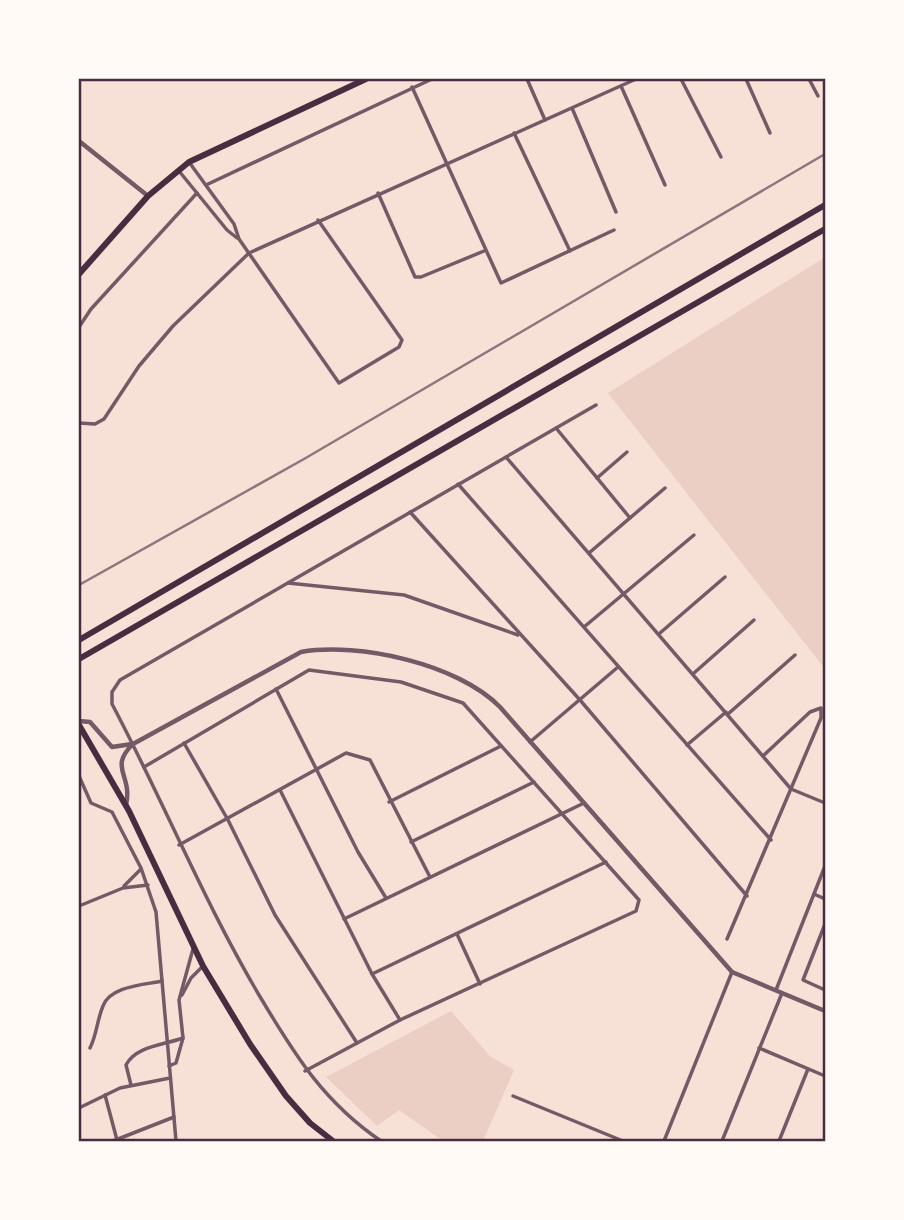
<svg xmlns="http://www.w3.org/2000/svg" width="904" height="1220" font-family="'PT Sans',sans-serif">
  <style>
    .green { fill: #ebcfc5 }
    .lines { fill: none; stroke-linecap: round; stroke-linejoin: round }
    .minor { stroke: #755966; stroke-width: 3.5 }
    .tertiary { stroke: #755966; stroke-width: 4.5 }
    .primary { stroke: #4a2c40; stroke-width: 6 }
    .trunk { stroke: #4a2c40; stroke-width: 6 }
    .rail { stroke: #8f747c; stroke-width: 2.5 }
    .neatline { fill: none; stroke: #4a2c40; stroke-width: 2.5 }
  </style>
  <rect width="100%" height="100%" fill="#f7e1d7"/>
  <!-- green -->
  <g class="green">
    <polygon points="825,257 825,669 608,393"/>
    <polygon points="451,1011 490,1056 514,1070 483,1141 443,1141 399,1110 377,1126 326,1077"/>
  </g>
  <g class="lines">
    <!-- minor -->
    <g class="minor">
      <polyline points="527,79 545,120"/>
      <polyline points="681,79 721,157"/>
      <polyline points="746,79 770,133"/>
      <polyline points="809,79 818,96"/>
      <polyline points="621,86 665,185"/>
      <polyline points="412,87 501,283 614,230"/>
      <polyline points="572,108 616,212"/>
      <polyline points="514,133 570,251"/>
      <polyline points="189,162 234,224 239,239 339,383 399,347 402,340 318,220"/>
      <polyline points="179,171 227,230 237,238"/>
      <polyline points="206,185 432,79"/>
      <polyline points="378,193 415,277 421,277 484,251"/>
      <polyline points="79,327 91,309 197,193"/>
      <polyline points="79,423 95,424 104,419 139,366 173,326 249,253 636,79"/>
      <polyline points="556,428 630,518"/>
      <polyline points="506,457 791,789 825,803"/>
      <polyline points="597,478 627,452"/>
      <polyline points="458,484 771,840"/>
      <polyline points="410,512 580,700 747,896"/>
      <polyline points="589,553 665,488"/>
      <polyline points="288,583 404,595 518,635"/>
      <polyline points="584,627 694,535"/>
      <polyline points="660,633 725,577"/>
      <polyline points="694,673 754,620"/>
      <polyline points="276,689 358,852 386,898"/>
      <polyline points="728,714 795,655"/>
      <polyline points="530,742 618,667"/>
      <polyline points="184,743 228,820 275,915 357,1043"/>
      <polyline points="687,745 726,712"/>
      <polyline points="144,767 309,670 401,682 463,703 639,900 636,911 400,1020 305,1071"/>
      <polyline points="79,776 91,803 112,812 141,868 156,912 176,1141"/>
      <polyline points="280,790 372,974 400,1020"/>
      <polyline points="389,802 501,746"/>
      <polyline points="411,842 534,782"/>
      <polyline points="179,845 346,753 370,760 430,877"/>
      <polyline points="124,886 141,869"/>
      <polyline points="814,894 825,899"/>
      <polyline points="79,906 123,888 148,885"/>
      <polyline points="344,919 584,803"/>
      <polyline points="825,924 803,980 825,990"/>
      <polyline points="457,934 480,984"/>
      <polyline points="727,939 821,718 821,708 810,712 763,756"/>
      <polyline points="372,974 606,862"/>
      <polyline points="776,990 825,866"/>
      <polyline points="182,995 191,978 203,966"/>
      <path d="M90,1048C97,1034 97,1020 103,1006C110,986 144,985 162,981"/>
      <polyline points="759,1048 825,1076"/>
      <polyline points="169,1066 176,1063 183,1038 179,1000 193,949"/>
      <path d="M131,1085L126,1065C136,1046 164,1045 183,1038"/>
      <polyline points="105,1095 117,1140"/>
      <polyline points="513,1096 623,1141"/>
      <polyline points="79,1108 120,1088 170,1078"/>
      <polyline points="113,1141 174,1117"/>
      <path d="M381,1141C325,1103 296,1057 262,1000C205,905 164,802 112,704V692L120,680L596,405"/>
      <polyline points="664,1141 732,972"/>
      <polyline points="722,1141 782,993"/>
      <polyline points="779,1141 808,1069"/>
    </g>
    <!-- tertiary -->
    <g class="tertiary">
      <polyline points="79,141 148,196"/>
      <polyline points="79,721 90,722 112,747 132,744"/>
      <path d="M126,805C133,775 108,768 133,744L301,652C359,642 458,664 500,707L732,972L825,1011"/>
    </g>
    <!-- primary -->
    <g class="primary">
      <polyline points="79,274 148,196 189,162 366,79"/>
      <polyline points="79,725 129,811 203,966 250,1044 286,1096 310,1123 333,1141"/>
    </g>
    <!-- trunk -->
    <g class="trunk">
      <polyline points="79,640 825,205"/>
      <polyline points="79,659 825,229"/>
    </g>
    <!-- rail -->
    <polyline class="rail" points="79,585 304,459 825,154"/>
  </g>
  <!-- border -->
  <rect width="904" height="1220" fill="none" stroke="#fffaf5" stroke-width="161"/>
  <rect x="80" y="80" width="744" height="1060" class="neatline"/>
</svg>
